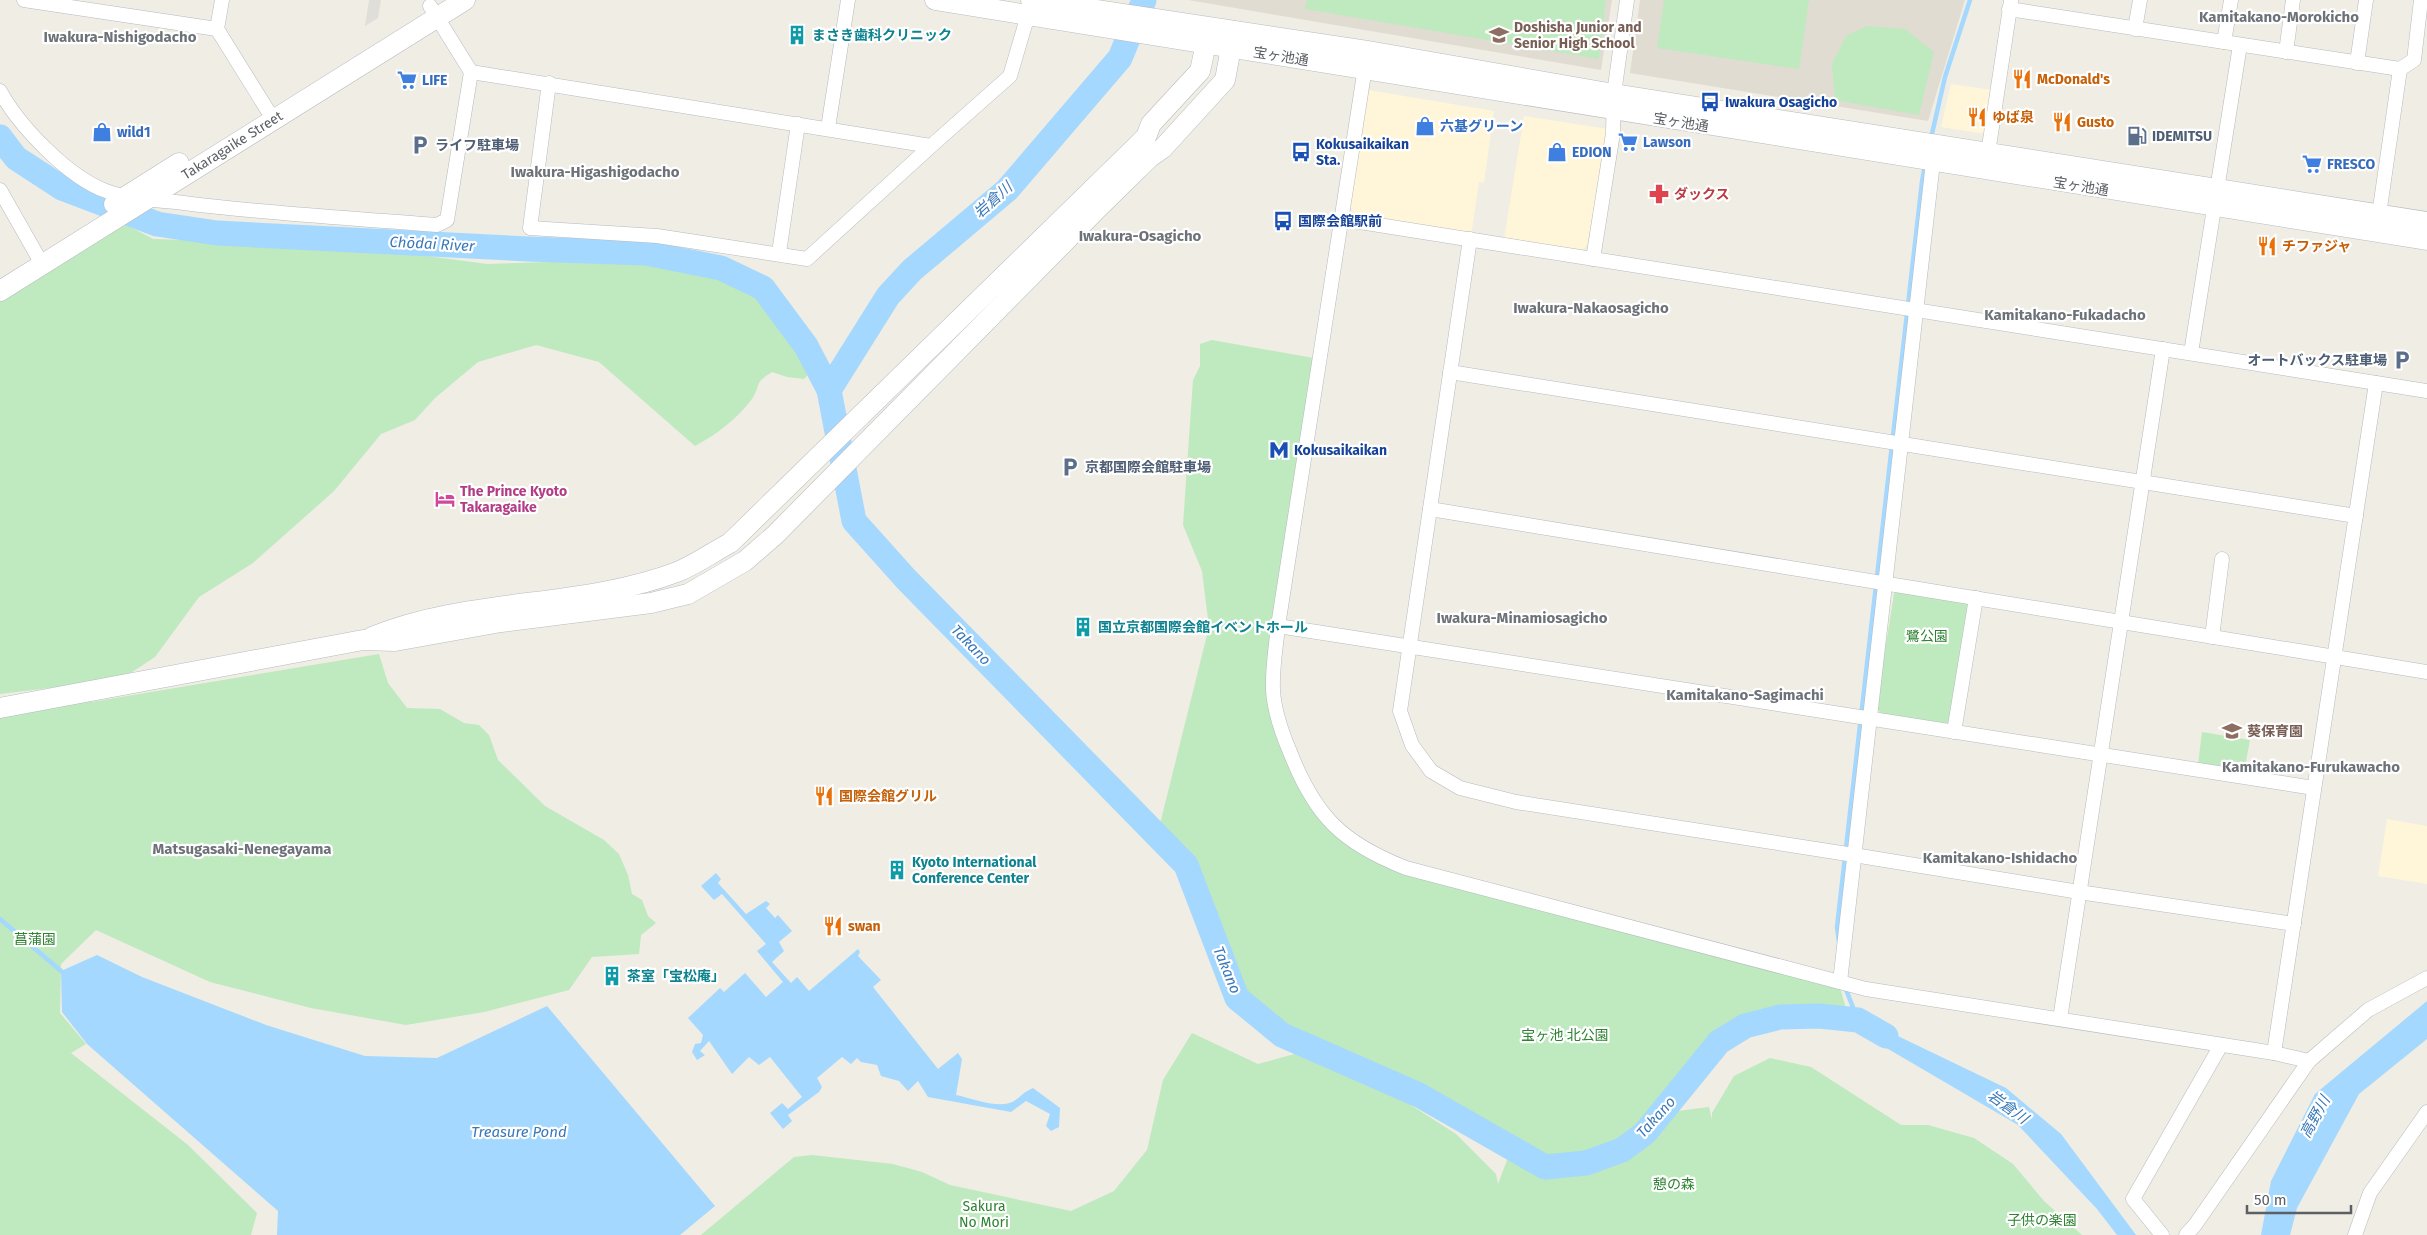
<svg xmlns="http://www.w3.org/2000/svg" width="2427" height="1235" font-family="'Fira Sans','Noto Sans JP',sans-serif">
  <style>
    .commercial { fill: #fff6d9 }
    .industrial { fill: #e0ded8 }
    .education { fill: #e0dcd2 }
    .green { fill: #bfe9bf }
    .water { fill: #a4d8ff }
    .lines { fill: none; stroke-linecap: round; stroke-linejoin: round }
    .stream { stroke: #a4d8ff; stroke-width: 4.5 }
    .river { stroke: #a4d8ff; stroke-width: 25 }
    .street-casing { stroke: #b6babf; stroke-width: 15 }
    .secondary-casing { stroke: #b7bbc1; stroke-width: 21 }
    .street { stroke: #fff; stroke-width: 14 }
    .secondary { stroke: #fff; stroke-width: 20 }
    .labels { text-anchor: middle; stroke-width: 4.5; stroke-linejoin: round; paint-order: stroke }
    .education-label { font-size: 14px; font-weight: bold; fill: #785e54; stroke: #fff; text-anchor: start }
    .culture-label { font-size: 14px; font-weight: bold; fill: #0d838f; stroke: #fff; text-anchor: start }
    .street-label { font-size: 14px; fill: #5c6065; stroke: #fff }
    .food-label { font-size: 14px; font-weight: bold; fill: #c56008; stroke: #fff; text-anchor: start }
    .shop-label { font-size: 14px; font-weight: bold; fill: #366cbe; stroke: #fff; text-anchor: start }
    .transit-label { font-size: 14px; font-weight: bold; fill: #164399; stroke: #fff; text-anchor: start }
    .service-label { font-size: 14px; font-weight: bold; fill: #4e5e75; stroke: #fff; text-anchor: start }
    .health-label { font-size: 14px; font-weight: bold; fill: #be3a42; stroke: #fff; text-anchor: start }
    .hotel-label { font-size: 14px; font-weight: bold; fill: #b23c85; stroke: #fff; text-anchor: start }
    .park-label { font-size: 14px; fill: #2e8232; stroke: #fff }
    .neighbourhood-label { font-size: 15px; font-weight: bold; fill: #6d7278; stroke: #fff }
    .water-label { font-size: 15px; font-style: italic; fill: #3a78b8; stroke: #fff }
  </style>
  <rect width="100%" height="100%" fill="#efede4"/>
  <!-- commercial -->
  <g class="commercial">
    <polygon points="1951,84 1992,90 1986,134 1941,127"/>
    <polygon points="1368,90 1494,111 1484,183 1479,182 1471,236 1357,217 1350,208"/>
    <polygon points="1524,116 1608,129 1587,246 1581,251 1504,239"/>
    <polygon points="2387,819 2427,826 2427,884 2378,876"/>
  </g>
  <!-- industrial -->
  <polygon class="industrial" points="369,0 381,0 378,18 365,26"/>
  <!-- education -->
  <g class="education">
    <polygon points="1188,0 1612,0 1601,70"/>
    <polygon points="1640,0 1965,0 1928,121 1630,73"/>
  </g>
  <!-- green -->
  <g class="green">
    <polygon points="1307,0 1606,0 1599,59 1305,9"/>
    <polygon points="1664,0 1809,0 1799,69 1657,48"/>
    <polygon points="1867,26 1905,29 1934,52 1919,115 1835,100 1832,64 1846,36"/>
    <path d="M125,224L153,239L306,244L389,251L487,264L648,259L709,269L746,286L773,316L812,370L804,379L787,377L772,372C753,384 762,383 752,399C737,419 717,434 695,446L599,362L536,345L478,362L435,398L415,420L381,434L334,491L253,563L199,597L155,657L129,674L90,683L0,694V294Z"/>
    <polygon points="1212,340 1319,359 1273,691 1315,805 1379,858 1840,982 1841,991 1848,1016 1820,1007 1750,1013 1730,1021 1705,1046 1682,1084 1649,1126 1638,1137 1620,1142 1607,1151 1580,1159 1548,1164 1388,1071 1373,1071 1291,1035 1251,1004 1235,977 1188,866 1158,832 1209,627 1202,571 1183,525 1193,380 1200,366 1200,344"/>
    <polygon points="1898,590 1966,601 1970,609 1952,722 1944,727 1883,716 1876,707 1894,594"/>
    <polygon points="379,654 388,683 407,708 440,709 464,723 479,725 489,735 498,760 545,806 604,840 619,854 628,875 632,894 642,900 648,916 656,923 641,935 639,954 592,957 569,990 484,1012 406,1025 311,1008 210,982 96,930 61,964 60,1013 86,1044 71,1053 188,1145 257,1213 251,1235 0,1235 0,718 93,699 91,702"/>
    <polygon points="2202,732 2250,740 2244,772 2198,765"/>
    <polygon points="1192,1033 1258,1064 1298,1053 1364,1075 1456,1134 1496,1174 1498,1184 1509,1155 1550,1174 1563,1176 1588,1171 1615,1162 1637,1149 1678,1111 1709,1107 1712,1120 1712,1113 1734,1076 1770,1058 1811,1067 1901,1125 1928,1125 1974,1138 2013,1164 2044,1201 2082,1235 701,1235 794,1157 812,1155 893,1164 922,1172 950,1185 1071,1211 1114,1191 1147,1150 1163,1080"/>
  </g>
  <!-- water -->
  <g class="water">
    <path d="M716,873L721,879L718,883L746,914L766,901L770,904L766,908L775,918L778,915L792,931L779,942L784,951L772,962L791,983L797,977L809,991L858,949L860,952L858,956L881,980L873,987L938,1069L958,1053L962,1059L956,1095C972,1098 1000,1110 1014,1101C1022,1096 1022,1093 1033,1088L1060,1108L1059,1127L1051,1131L1046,1126L1050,1114L1026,1101L1011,1112L928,1097L918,1081L908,1091L899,1081L881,1076L877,1065L861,1062L857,1058L851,1064L842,1057L817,1078L822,1087L819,1092L788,1115L792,1121L783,1129L770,1113L782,1103L788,1109L802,1097L770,1057L759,1065L749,1057L732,1074L709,1041L700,1051L705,1055L697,1060L692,1052L695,1044L701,1043L703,1035L688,1018L720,988L724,992L745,973L766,997L783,982L757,951L766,944L722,894L714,900L701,886Z"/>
    <polygon points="97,955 142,977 266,1025 365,1056 437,1058 547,1006 715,1206 680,1235 277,1235 278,1211 87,1044 62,1012 61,971"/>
    <polygon points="2427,1001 2427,1039 2359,1094 2297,1208 2290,1235 2261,1235 2271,1181 2315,1094"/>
    <polygon points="1852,1014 2006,1088 2061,1134 2136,1235 2117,1235 2097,1209 2018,1125 1866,1036"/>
  </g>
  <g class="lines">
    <!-- stream -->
    <g class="stream">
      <polyline points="1931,138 1945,77 1970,0"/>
      <polyline points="0,919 61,971"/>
      <polyline points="1839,942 1837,927 1922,182 1925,165"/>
      <polyline points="1845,987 1858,1020"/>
    </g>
    <!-- river -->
    <g class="river">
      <polyline points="0,137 16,158 62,188 157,224 217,233 528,249 646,253 721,268 763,288 806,346 829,390 854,521 906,579 1186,865 1237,998 1282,1035 1419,1095 1545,1167 1586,1163 1622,1150 1645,1133 1719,1042 1745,1026 1780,1017 1819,1016 1858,1020 1886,1036"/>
      <polyline points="829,390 888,296 912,270 1007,190 1120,58 1144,0"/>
    </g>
    <defs>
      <g id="street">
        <polyline points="24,0 217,29"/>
        <polyline points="222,0 217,29 273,119"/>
        <polyline points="430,6 471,72 931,146 1010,76 1030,8"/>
        <polyline points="2009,9 2400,69 2414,60 2421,0"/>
        <polyline points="2135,29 2140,0"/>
        <polyline points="2224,42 2231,0"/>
        <polyline points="2286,52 2293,0"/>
        <path d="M1366,61L1278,626C1276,647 1272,669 1273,690C1274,711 1282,733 1290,752C1315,816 1342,843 1406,868L1866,989L2274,1053L2309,1061"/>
        <polyline points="2357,63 2366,0"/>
        <polyline points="549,83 530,228 657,236 807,259 931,146"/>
        <path d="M0,91C19,126 68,177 106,191C130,200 159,200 184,203C268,214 353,218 437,225L447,220L471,72"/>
        <polyline points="828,128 848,0"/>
        <polyline points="1987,160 2011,1"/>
        <polyline points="0,190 42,264"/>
        <polyline points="1341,219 2427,391"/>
        <polyline points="2378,222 2400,69"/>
        <polyline points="1470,239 1400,711 1412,745 1431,771 1460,788 1516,802 1854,855 2079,892 2294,924"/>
        <polyline points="779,253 798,124"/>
        <polyline points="1593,259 1613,133 1614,94 1627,0"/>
        <polyline points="2191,353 2240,45"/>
        <polyline points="1450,372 2356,516"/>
        <polyline points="1430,509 2427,672"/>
        <polyline points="1278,626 2314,788"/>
        <polyline points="2212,637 2222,559"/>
        <polyline points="1954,732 1976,598"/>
        <polyline points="1840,982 1934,153"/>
        <polyline points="2060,1019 2163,349"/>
        <polyline points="2274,1053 2376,383"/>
        <polyline points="2162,1235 2133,1199 2221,1045"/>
        <polyline points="2186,1235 2195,1225 2309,1061 2368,1010 2427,978"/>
        <polyline points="2355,1235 2370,1193 2427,1112"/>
      </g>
      <g id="secondary">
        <polyline points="935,0 2427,240"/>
        <polyline points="1031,0 1367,51 1614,94 2427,222"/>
        <polyline points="114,204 179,163"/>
        <polyline points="0,291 465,0"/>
        <path d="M372,637C469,597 579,609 677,572C695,565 713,552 730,543L1146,137L1151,124L1200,71L1209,30"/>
        <polyline points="0,708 363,640 395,641 501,622 651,603 688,594 745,561 775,535 1098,208 1150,157 1163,148 1225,80 1234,31"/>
      </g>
    </defs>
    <!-- street casing -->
    <use href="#street" class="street-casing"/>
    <!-- secondary casing -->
    <use href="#secondary" class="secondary-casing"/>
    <!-- street -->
    <use href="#street" class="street"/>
    <!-- secondary -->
    <use href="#secondary" class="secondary"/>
  </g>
  <!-- icons -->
  <defs>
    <symbol id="building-bare" viewBox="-9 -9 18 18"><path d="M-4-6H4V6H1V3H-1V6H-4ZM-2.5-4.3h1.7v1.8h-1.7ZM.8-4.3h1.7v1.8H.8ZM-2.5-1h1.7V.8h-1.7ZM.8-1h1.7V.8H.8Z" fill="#0f9aa8" stroke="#fff" stroke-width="2.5" paint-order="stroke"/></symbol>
    <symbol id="school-bare" viewBox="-9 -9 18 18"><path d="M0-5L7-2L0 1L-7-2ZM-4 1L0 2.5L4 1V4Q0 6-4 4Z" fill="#8d6e63" stroke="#fff" stroke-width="2.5" paint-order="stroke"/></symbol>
    <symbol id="restaurant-bare" viewBox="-9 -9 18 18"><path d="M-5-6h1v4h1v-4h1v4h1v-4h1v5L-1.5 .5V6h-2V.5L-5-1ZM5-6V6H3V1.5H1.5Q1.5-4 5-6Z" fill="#e8710a" stroke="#fff" stroke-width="2.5" paint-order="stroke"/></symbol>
    <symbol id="supermarket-bare" viewBox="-9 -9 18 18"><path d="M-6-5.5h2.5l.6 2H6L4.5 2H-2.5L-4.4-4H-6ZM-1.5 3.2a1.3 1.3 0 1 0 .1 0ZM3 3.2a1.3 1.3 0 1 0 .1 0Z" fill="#3f7fe0" stroke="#fff" stroke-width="2.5" paint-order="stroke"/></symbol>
    <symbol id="bus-bare" viewBox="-9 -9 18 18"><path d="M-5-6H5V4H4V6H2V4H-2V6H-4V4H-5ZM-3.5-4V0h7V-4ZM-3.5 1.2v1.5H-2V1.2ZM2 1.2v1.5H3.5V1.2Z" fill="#1a4fb4" stroke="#fff" stroke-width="2.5" paint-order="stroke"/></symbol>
    <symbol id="shop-bare" viewBox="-9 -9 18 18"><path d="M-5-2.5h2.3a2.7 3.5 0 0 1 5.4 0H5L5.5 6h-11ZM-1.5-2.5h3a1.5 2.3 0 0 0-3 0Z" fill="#3f7fe0" stroke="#fff" stroke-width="2.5" paint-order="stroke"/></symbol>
    <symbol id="fuel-bare" viewBox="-9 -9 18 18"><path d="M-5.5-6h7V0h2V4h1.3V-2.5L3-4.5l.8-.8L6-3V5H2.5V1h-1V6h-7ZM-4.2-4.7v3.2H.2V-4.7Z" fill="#5c6f8a" stroke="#fff" stroke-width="2.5" paint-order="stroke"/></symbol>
    <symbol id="parking-bare" viewBox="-9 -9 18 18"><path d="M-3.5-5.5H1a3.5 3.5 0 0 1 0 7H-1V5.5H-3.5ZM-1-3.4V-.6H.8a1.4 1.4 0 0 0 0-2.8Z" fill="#5c6f8a" stroke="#fff" stroke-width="2.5" paint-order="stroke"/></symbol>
    <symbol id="pharmacy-bare" viewBox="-9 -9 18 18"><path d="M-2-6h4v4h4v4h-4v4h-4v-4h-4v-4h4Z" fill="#e0444e" stroke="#fff" stroke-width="2.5" paint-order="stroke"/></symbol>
    <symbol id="metro-bare" viewBox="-9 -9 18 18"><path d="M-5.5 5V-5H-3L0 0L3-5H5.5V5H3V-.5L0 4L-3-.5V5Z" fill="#1a4fb4" stroke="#fff" stroke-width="2.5" paint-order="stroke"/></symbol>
    <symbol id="hotel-bare" viewBox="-9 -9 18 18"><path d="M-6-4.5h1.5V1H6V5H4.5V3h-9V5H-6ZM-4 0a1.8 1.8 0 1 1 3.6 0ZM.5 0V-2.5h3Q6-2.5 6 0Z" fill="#d1479c" stroke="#fff" stroke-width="2.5" paint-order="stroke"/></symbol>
  </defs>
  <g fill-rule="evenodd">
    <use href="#building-bare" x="783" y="21" width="28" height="28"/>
    <use href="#school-bare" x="1485" y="21" width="28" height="28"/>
    <use href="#restaurant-bare" x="2008" y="65" width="28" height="28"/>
    <use href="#supermarket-bare" x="393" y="66" width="28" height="28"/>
    <use href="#bus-bare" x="1696" y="88" width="28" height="28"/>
    <use href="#restaurant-bare" x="1963" y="103" width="28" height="28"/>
    <use href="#restaurant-bare" x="2048" y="108" width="28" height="28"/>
    <use href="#shop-bare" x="1411" y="112" width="28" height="28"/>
    <use href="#shop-bare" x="88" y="118" width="28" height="28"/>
    <use href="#fuel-bare" x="2123" y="122" width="28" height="28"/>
    <use href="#supermarket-bare" x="1614" y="128" width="28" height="28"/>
    <use href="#parking-bare" x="406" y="131" width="28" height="28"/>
    <use href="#bus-bare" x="1287" y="138" width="28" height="28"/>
    <use href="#shop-bare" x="1543" y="138" width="28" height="28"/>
    <use href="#supermarket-bare" x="2298" y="150" width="28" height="28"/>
    <use href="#pharmacy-bare" x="1645" y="180" width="28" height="28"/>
    <use href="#bus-bare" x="1269" y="207" width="28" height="28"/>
    <use href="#restaurant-bare" x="2253" y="232" width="28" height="28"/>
    <use href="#parking-bare" x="2388" y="346" width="28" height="28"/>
    <use href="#metro-bare" x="1265" y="436" width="28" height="28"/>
    <use href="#parking-bare" x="1056" y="453" width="28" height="28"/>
    <use href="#hotel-bare" x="431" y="485" width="28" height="28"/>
    <use href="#building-bare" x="1069" y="613" width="28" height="28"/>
    <use href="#school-bare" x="2218" y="717" width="28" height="28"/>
    <use href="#restaurant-bare" x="810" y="782" width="28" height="28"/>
    <use href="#building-bare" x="883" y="856" width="28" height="28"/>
    <use href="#restaurant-bare" x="819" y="912" width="28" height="28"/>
    <use href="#building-bare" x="598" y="962" width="28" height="28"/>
  </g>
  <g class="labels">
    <!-- education labels -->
    <g class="education-label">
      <text x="1514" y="32">Doshisha Junior and<tspan x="1514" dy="16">Senior High School</tspan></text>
      <text x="2247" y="736">葵保育園</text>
    </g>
    <!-- culture labels -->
    <g class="culture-label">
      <text x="812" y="40">まさき歯科クリニック</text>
      <text x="1098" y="632">国立京都国際会館イベントホール</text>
      <text x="912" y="867">Kyoto International<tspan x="912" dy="16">Conference Center</tspan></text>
      <text x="627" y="981">茶室「宝松庵」</text>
    </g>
    <!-- street labels -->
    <g class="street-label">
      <text transform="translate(1281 56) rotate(9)" y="5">宝ヶ池通</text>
      <text transform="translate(1681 122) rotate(9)" y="5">宝ヶ池通</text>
      <text transform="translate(232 145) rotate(-32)" y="5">Takaragaike Street</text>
      <text transform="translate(2081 186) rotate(9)" y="5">宝ヶ池通</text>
    </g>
    <!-- food labels -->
    <g class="food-label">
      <text x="2037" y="84">McDonald's</text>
      <text x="1992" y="122">ゆば泉</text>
      <text x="2077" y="127">Gusto</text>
      <text x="2282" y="251">チファジャ</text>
      <text x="839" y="801">国際会館グリル</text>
      <text x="848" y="931">swan</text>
    </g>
    <!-- shop labels -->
    <g class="shop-label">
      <text x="422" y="85">LIFE</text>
      <text x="1440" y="131">六基グリーン</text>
      <text x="117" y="137">wild1</text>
      <text x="1643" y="147">Lawson</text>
      <text x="1572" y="157">EDION</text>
      <text x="2327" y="169">FRESCO</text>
    </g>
    <!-- transit labels -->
    <g class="transit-label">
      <text x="1725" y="107">Iwakura Osagicho</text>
      <text x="1316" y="149">Kokusaikaikan<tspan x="1316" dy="16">Sta.</tspan></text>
      <text x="1298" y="226">国際会館駅前</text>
      <text x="1294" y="455">Kokusaikaikan</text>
    </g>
    <!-- service labels -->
    <g class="service-label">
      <text x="2152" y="141">IDEMITSU</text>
      <text x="435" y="150">ライフ駐車場</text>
      <text x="2387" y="365" text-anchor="end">オートバックス駐車場</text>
      <text x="1085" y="472">京都国際会館駐車場</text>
    </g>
    <!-- health labels -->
    <g class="health-label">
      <text x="1674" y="199">ダックス</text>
    </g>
    <!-- hotel labels -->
    <g class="hotel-label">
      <text x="460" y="496">The Prince Kyoto<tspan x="460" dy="16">Takaragaike</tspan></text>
    </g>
    <!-- park labels -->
    <g class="park-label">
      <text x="1927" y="641">鷺公園</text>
      <text x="35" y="944">菖蒲園</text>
      <text x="1565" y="1040">宝ヶ池 北公園</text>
      <text x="1674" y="1189">憩の森</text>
      <text x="984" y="1211">Sakura<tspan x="984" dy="16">No Mori</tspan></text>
      <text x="2042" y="1225">子供の楽園</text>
    </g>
    <!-- neighbourhood labels -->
    <g class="neighbourhood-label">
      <text x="2279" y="22">Kamitakano-Morokicho</text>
      <text x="120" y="42">Iwakura-Nishigodacho</text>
      <text x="595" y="177">Iwakura-Higashigodacho</text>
      <text x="1140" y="241">Iwakura-Osagicho</text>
      <text x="1591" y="313">Iwakura-Nakaosagicho</text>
      <text x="2065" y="320">Kamitakano-Fukadacho</text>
      <text x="1522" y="623">Iwakura-Minamiosagicho</text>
      <text x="1745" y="700">Kamitakano-Sagimachi</text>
      <text x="2311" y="772">Kamitakano-Furukawacho</text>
      <text x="242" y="854">Matsugasaki-Nenegayama</text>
      <text x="2000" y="863">Kamitakano-Ishidacho</text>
    </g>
    <!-- water labels -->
    <g class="water-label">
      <text transform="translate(993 200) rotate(-42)" y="5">岩倉川</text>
      <text transform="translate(432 244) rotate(3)" y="5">Chōdai River</text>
      <text transform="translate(971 645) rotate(46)" y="5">Takano</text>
      <text transform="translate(1227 970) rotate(68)" y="5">Takano</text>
      <text transform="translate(2008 1107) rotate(36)" y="5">岩倉川</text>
      <text transform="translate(1656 1117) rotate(-48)" y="5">Takano</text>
      <text transform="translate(2315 1117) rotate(-61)" y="5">高野川</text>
      <text x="519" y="1137">Treasure Pond</text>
    </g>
  </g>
  <!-- scale -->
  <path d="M2247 1205v8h104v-8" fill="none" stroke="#5c6065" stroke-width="2.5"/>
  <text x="2254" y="1205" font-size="15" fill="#5c6065" stroke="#ffffff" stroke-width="4" paint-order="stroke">50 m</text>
</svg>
